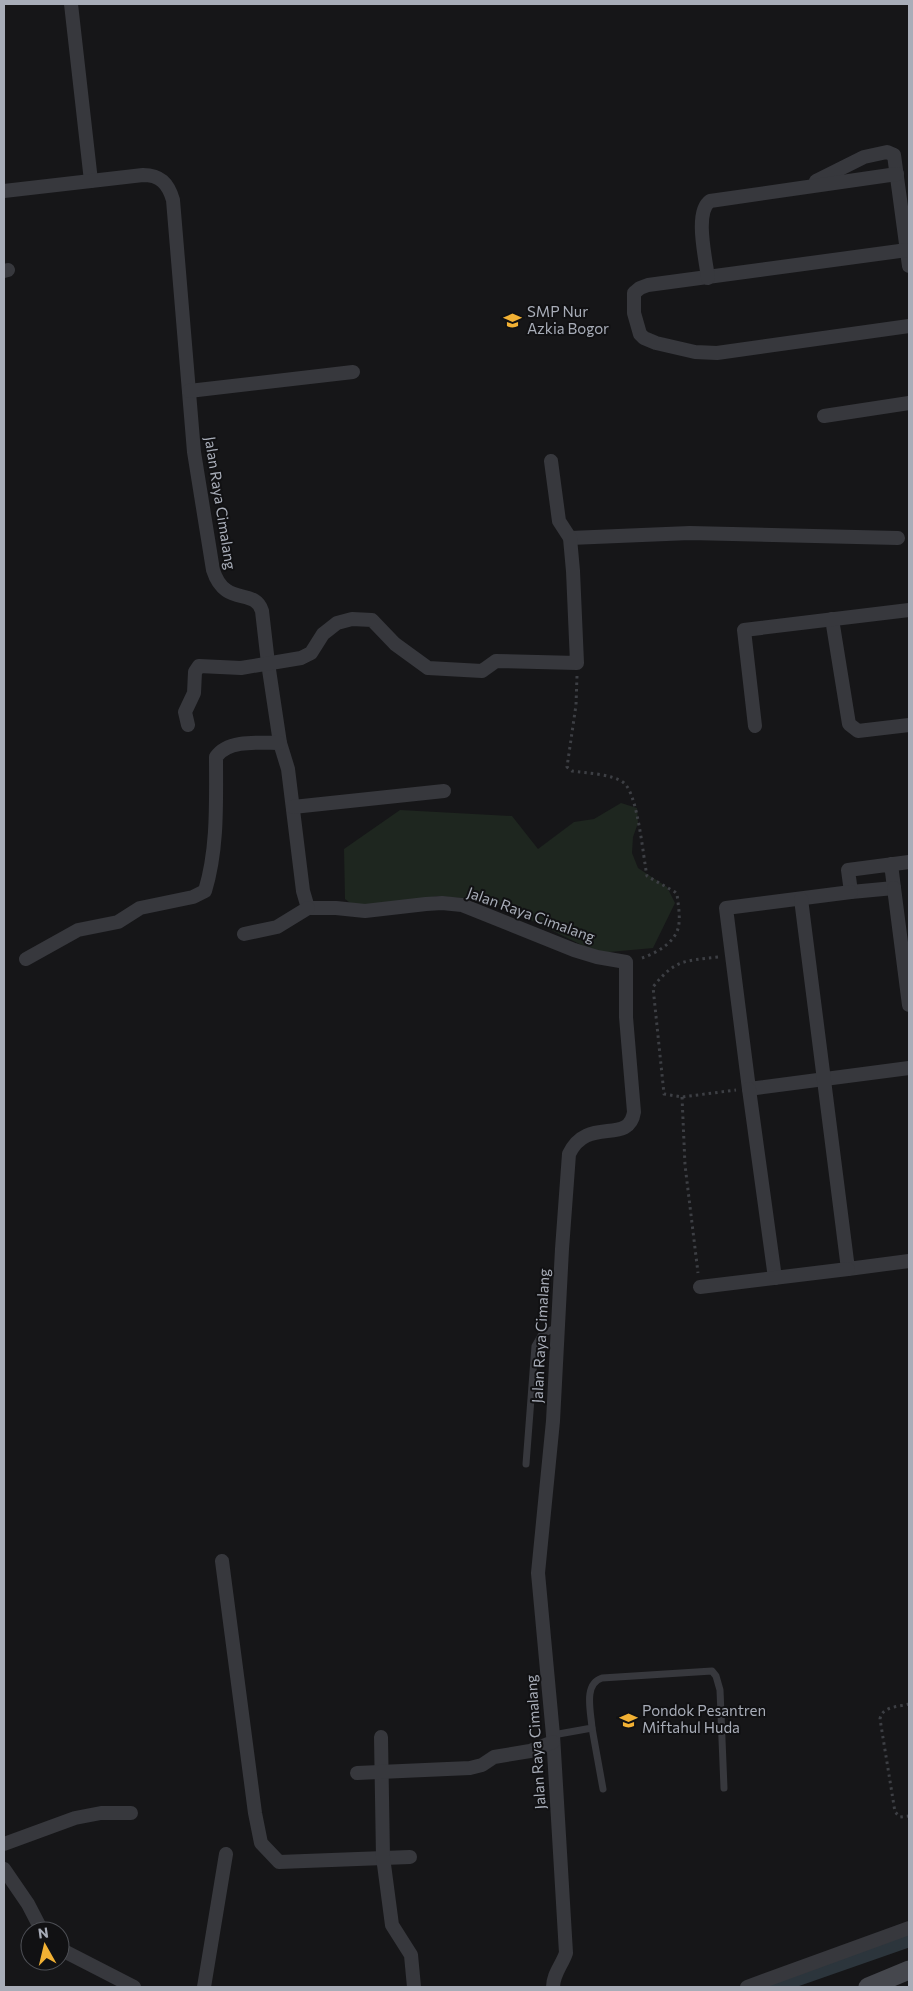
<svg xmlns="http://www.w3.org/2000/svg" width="913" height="1991" font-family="Commissioner,sans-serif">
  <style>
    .green { fill: #1e261f }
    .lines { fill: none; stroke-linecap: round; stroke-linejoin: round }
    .canal { stroke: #2c353c; stroke-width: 18 }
    .path { stroke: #3d3f44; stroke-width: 3; stroke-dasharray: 2.5 4; stroke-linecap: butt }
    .service { stroke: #37383d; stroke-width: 7 }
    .minor { stroke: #37383d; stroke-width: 14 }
    .secondary { stroke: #45474d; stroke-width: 19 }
    .labels { text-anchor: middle; stroke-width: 4; stroke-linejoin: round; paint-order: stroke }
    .poi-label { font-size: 15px; fill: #a8adb8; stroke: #111113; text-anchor: start }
    .street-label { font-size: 15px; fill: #a8adb8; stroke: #111113 }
  </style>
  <rect width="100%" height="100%" fill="#161618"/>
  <!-- green -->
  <polygon class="green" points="621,803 637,808 638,823 633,837 632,853 638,868 667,887 675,903 653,948 598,953 500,905 486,900 437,896 372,909 357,908 345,899 344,849 400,810 512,816 538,849 574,822 594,819"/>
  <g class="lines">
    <!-- canal -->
    <polyline class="canal" points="769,1987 909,1938"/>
    <!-- path -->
    <g class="path">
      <path d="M577,676L576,705L567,767L572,771C586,773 613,774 624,783C638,795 643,856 647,876L675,892L677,894C678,903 680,914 679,923C678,942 655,954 639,959"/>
      <path d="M718,957C685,961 675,959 653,987L664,1094L682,1097L736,1090"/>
      <polyline points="682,1097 685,1165 698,1273"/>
      <path d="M909,1704C899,1707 882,1706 880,1719L895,1812L900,1817L909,1816"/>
    </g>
    <!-- service -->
    <g class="service">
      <polyline points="526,1464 535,1346 542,1334 558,1327"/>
      <polyline points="592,1728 603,1789"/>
      <path d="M553,1735L592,1728C591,1712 583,1684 602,1678L712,1671L716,1676L720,1690L724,1788"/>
    </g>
    <!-- minor -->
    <g class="minor">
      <polyline points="71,4 91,181"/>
      <polyline points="816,181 864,157 887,152 894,155 909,266"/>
      <path d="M4,191L143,175C160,175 168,183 173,200L194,452L213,570C225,608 255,587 262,611L268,663L280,743L288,769L303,891L308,908H336L365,911L426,904L442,903L462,905L574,950L597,957L626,962V1017L634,1112C629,1146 587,1115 569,1154L562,1249L553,1421L538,1573L553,1735L566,1953C562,1965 553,1974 553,1987"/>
      <polyline points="907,250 648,285 640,288 634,293 634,313 640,334 644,338 656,343 695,352 717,353 909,326"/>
      <polyline points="4,271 8,270"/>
      <path d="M708,278C706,260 694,212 710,201L897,174"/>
      <polyline points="189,391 353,372"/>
      <polyline points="824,416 909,403"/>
      <polyline points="570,538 690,533 898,538"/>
      <polyline points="832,619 849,724 858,731 909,725"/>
      <polyline points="188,725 185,712 194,693 195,672 199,666 241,668 301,658 311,653 323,634 337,623 352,619 372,620 395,644 428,668 482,671 496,661 577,663 573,571 570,538 559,521 551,461"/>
      <polyline points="755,726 744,630 909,610"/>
      <polyline points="293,807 444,791"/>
      <polyline points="891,864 894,888 851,892 848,870 909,862"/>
      <polyline points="894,888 909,1005"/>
      <polyline points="851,892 726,908 749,1089 909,1068"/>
      <polyline points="801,899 848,1269 909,1261"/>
      <polyline points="244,934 277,927 308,908"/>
      <path d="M26,959L78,930L118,922L140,908L193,897L205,891C218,848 216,802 216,757C228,739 261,743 280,743"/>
      <polyline points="749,1089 775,1278"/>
      <polyline points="700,1287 848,1269"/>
      <polyline points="222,1561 255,1813 261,1843 279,1862 410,1857"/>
      <polyline points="381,1737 383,1857 392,1925 411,1955 414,1987"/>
      <polyline points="357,1773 470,1768 482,1765 494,1757 530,1751 553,1742"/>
      <polyline points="4,1844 75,1818 101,1813 131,1813"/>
      <polyline points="4,1869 28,1904 42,1931"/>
      <polyline points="60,1949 134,1987"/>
      <polyline points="204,1987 226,1854"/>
      <polyline points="747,1987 909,1928"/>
    </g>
    <!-- secondary -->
    <polyline class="secondary" points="868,1987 909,1970"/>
  </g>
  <!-- icons -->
  <defs>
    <symbol id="school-bare" viewBox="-9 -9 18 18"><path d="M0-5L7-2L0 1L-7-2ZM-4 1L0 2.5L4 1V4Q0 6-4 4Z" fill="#f2b134" stroke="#111113" stroke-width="2.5" paint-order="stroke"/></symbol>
  </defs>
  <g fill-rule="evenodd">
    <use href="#school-bare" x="500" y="308" width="25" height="25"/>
    <use href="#school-bare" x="616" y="1708" width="25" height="25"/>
  </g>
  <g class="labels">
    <!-- poi labels -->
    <g class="poi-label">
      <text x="527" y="317">SMP Nur<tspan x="527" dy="17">Azkia Bogor</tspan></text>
      <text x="642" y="1716">Pondok Pesantren<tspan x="642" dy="17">Miftahul Huda</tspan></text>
    </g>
    <!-- street labels -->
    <g class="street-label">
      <text transform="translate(220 503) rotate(81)" y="5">Jalan Raya Cimalang</text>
      <text transform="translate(531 915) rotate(20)" y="5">Jalan Raya Cimalang</text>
      <text transform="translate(541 1336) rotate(-87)" y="5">Jalan Raya Cimalang</text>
      <text transform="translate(536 1742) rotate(-94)" y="5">Jalan Raya Cimalang</text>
    </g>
  </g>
  <!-- border -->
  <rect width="913" height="1991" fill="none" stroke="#a8adb8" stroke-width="10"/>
  <!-- north arrow -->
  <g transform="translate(45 1946) rotate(352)"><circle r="24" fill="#111113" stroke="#4d4f55"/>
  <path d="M0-4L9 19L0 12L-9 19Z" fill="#f2b134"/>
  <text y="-8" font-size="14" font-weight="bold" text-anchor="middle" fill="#a8adb8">N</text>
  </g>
</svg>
